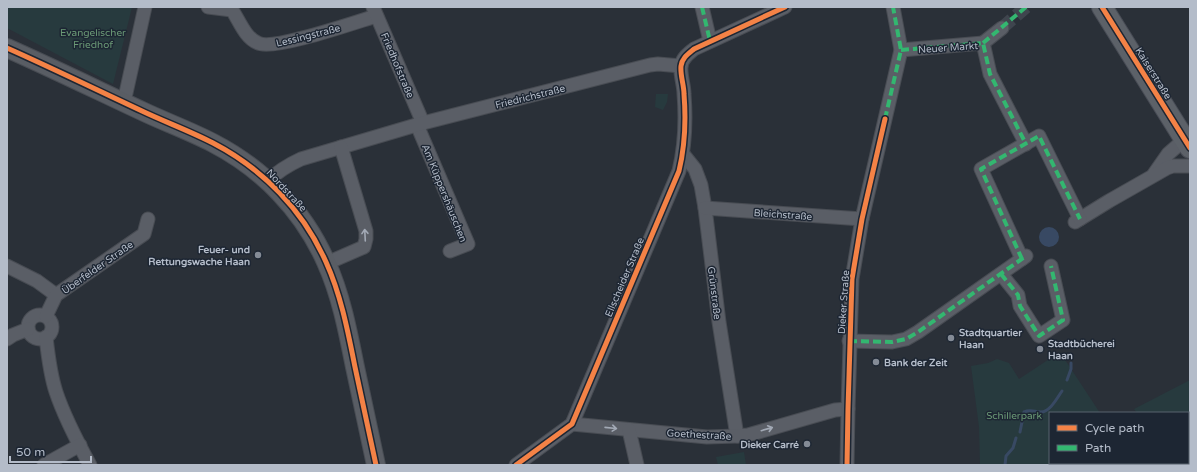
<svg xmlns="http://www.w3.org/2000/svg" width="1197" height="472" font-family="'Varela Round',sans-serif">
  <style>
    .green { fill: #273a3e }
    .water { fill: #384963 }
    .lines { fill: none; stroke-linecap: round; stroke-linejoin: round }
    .stream { stroke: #384963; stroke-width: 3 }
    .street-tunnel { stroke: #3f454e; stroke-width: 13; stroke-dasharray: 13 6; stroke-linecap: butt }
    .street-casing { stroke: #484c53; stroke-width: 15 }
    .secondary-casing { stroke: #484c53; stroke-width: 20 }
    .primary-casing { stroke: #484c55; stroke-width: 22 }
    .street { stroke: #5a5e66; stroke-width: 13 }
    .secondary { stroke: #595d64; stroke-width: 18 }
    .primary { stroke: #5c6168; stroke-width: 20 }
    .quiet { stroke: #33b770; stroke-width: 4; stroke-dasharray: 8 4; stroke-linecap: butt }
    .cycleway-casing { stroke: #1d2633; stroke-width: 8 }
    .cycleway { stroke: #f48246; stroke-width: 5 }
    .oneway { stroke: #a2a9b5 }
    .poi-dot { fill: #848b96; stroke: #1d2633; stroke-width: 1.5 }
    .labels { text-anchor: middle; stroke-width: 3; stroke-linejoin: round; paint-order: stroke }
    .park-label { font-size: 10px; fill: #6b9a76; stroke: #1d2633 }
    .street-label { font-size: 10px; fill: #b4bcc9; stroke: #1d2633 }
    .poi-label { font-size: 10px; font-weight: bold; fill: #b4bcc9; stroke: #1d2633; text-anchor: start }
  </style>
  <rect width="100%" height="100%" fill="#2a3038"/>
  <!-- green -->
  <g class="green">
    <polygon points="7,7 132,7 113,84 7,28"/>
    <polygon points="656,94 668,94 667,102 663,110 655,107"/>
    <polygon points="1060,352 1100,413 1050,413 1050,463 1188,463 1188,413 1137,413 1134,409 1190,380 1190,465 980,465 979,427 971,366 988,363 997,359 1009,363 1019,379"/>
    <polygon points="744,452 746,465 718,465 716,457"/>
  </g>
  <!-- water -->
  <circle class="water" cx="1049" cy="237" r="10"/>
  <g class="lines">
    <!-- stream -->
    <g class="stream">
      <polyline points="1067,380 1071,369 1071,363"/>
      <path d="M1020,432L1024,412C1031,409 1034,412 1041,412C1050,412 1057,398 1062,391"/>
      <polyline points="1005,465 1006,456 1013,448 1016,438"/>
    </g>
    <!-- street-tunnel -->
    <polyline class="street-tunnel" points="1002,28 1026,7"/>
    <defs>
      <g id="street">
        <path d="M208,7L232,10C239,20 245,38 258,43C273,51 356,22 376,16"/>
        <polyline points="373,7 423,123"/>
        <polyline points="702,7 710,41"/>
        <polyline points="983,43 1002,28"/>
        <polyline points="901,50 983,43 990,74 1026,144"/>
        <polyline points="122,102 126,93 145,7"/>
        <polyline points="417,125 468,244 450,251"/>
        <polyline points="683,154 695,169 701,185 705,208 719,322 737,436"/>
        <polyline points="1154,174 1168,154 1184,140"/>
        <path d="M268,181C278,171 288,165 301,159L423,123L650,65L658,64L681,66"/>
        <polyline points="705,208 862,219"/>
        <polyline points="1075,222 1109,201 1167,168 1173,166 1190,166"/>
        <polyline points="1022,259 981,169 1039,136 1080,219"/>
        <polyline points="327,263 364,247 366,239 366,231 341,147"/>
        <polyline points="7,266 37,281 56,295"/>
        <polyline points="1001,274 1018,295 1020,306 1039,336 1063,320 1051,266"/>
        <circle cx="40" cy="327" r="12"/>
        <polyline points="46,316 56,295 144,234 148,219"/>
        <path d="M46,337C48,355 50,374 56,392C64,416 78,443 90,465"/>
        <polyline points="7,339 13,335 28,329"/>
        <polyline points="849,341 892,342 906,339 918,332 1026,256"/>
        <polyline points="572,424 707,437 737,436 748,435 835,410 848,409"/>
        <polyline points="629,430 637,465"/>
        <polyline points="44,465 80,445"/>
        <path d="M516,465L572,424L679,171C685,146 686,119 684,94C684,85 680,75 681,66C682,58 688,54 694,49L785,7"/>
        <polyline points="847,465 848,409 852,279 862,219 901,50 893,7"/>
      </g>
      <path id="secondary" d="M7,48C52,68 97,90 142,111C165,122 190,131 213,143C263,169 303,210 326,262C341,295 348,332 355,367C362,400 369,432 376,465"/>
      <polyline id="primary" points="1102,7 1190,148"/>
    </defs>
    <!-- street casing -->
    <use href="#street" class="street-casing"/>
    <!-- secondary casing -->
    <use href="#secondary" class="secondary-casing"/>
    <!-- primary casing -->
    <use href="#primary" class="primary-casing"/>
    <!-- street -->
    <use href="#street" class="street"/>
    <!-- secondary -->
    <use href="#secondary" class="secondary"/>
    <!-- primary -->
    <use href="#primary" class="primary"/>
    <!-- quiet -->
    <g class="quiet">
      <polyline points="702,7 710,41"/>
      <polyline points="983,43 1026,7"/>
      <polyline points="901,50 983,43 990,74 1026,144"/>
      <polyline points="885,119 901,50 893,7"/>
      <polyline points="1022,259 981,169 1039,136 1080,219"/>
      <polyline points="1001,274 1018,295 1020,306 1039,336 1063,320 1051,266"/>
      <polyline points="849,341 892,342 906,339 918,332 1026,256"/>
    </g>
    <defs>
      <g id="cycleway">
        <polyline points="1102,7 1190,148"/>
        <path d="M7,48C52,68 97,90 142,111C165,122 190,131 213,143C263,169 303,210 326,262C341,295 348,332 355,367C362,400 369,432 376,465"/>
        <path d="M516,465L572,424L679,171C685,146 686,119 684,94C684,85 680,75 681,66C682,58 688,54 694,49L785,7"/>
        <polyline points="847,465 848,409 852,279 862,219 885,119"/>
      </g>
    </defs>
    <!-- cycleway casing -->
    <use href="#cycleway" class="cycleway-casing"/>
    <!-- cycleway -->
    <use href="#cycleway" class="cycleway"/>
  </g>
  <!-- one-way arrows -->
  <defs><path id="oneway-shaft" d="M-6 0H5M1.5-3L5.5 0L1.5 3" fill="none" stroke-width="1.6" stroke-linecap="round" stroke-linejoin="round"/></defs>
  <g class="oneway">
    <use href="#oneway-shaft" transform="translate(365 235) rotate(-93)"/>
    <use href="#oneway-shaft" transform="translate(611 428) rotate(6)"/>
    <use href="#oneway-shaft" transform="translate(767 429) rotate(-16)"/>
  </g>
  <!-- markers -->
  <g class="poi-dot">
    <circle cx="258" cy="255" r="4"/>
    <circle cx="951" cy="338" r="4"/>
    <circle cx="1040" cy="349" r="4"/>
    <circle cx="876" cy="362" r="4"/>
    <circle cx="807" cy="444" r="4"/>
  </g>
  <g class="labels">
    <!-- park labels -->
    <g class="park-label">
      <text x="93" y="36">Evangelischer<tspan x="93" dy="12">Friedhof</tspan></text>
      <text x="1014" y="419">Schillerpark</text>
    </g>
    <!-- street labels -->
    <g class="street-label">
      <text transform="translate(308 35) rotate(-14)" y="4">Lessingstraße</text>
      <text transform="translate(948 47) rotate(-4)" y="4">Neuer Markt</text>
      <text transform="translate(398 65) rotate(67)" y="4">Friedhofstraße</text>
      <text transform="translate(1154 73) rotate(58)" y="4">Kaiserstraße</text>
      <text transform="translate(530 96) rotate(-14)" y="4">Friedrichstraße</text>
      <text transform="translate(287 190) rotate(47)" y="4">Nordstraße</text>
      <text transform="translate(445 193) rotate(68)" y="4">Am Küppershäuschen</text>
      <text transform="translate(783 214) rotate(4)" y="4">Bleichstraße</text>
      <text transform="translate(97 267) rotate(-35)" y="4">Überfelder Straße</text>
      <text transform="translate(624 277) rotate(-67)" y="4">Ellscheider Straße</text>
      <text transform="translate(715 293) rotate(83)" y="4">Grünstraße</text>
      <text transform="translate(843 302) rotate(-86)" y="4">Dieker Straße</text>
      <text transform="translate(699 434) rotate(3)" y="4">Goethestraße</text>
    </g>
    <!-- poi labels -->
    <g class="poi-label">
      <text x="250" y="253" text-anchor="end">Feuer- und<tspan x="250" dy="12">Rettungswache Haan</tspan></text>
      <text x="959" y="336">Stadtquartier<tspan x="959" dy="12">Haan</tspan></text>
      <text x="1048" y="347">Stadtbücherei<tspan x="1048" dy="12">Haan</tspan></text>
      <text x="884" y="366">Bank der Zeit</text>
      <text x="799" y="448" text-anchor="end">Dieker Carré</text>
    </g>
  </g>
  <!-- border -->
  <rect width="1197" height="472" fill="none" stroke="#b4bcc9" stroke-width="16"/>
  <!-- legend -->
  <rect x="1049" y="412" width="140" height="52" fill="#1d2633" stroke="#59626f"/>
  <rect x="1057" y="425" width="20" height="6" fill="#f48246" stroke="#59626f"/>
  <text x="1085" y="432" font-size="12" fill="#b4bcc9">Cycle path</text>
  <rect x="1057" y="445" width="20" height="6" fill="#33b770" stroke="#59626f"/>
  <text x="1085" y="452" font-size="12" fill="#b4bcc9">Path</text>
  <!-- scale -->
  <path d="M10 456v6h81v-6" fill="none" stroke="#b4bcc9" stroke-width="2"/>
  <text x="16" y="456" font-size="12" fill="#b4bcc9" stroke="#1d2633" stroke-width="3" paint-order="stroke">50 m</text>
</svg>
